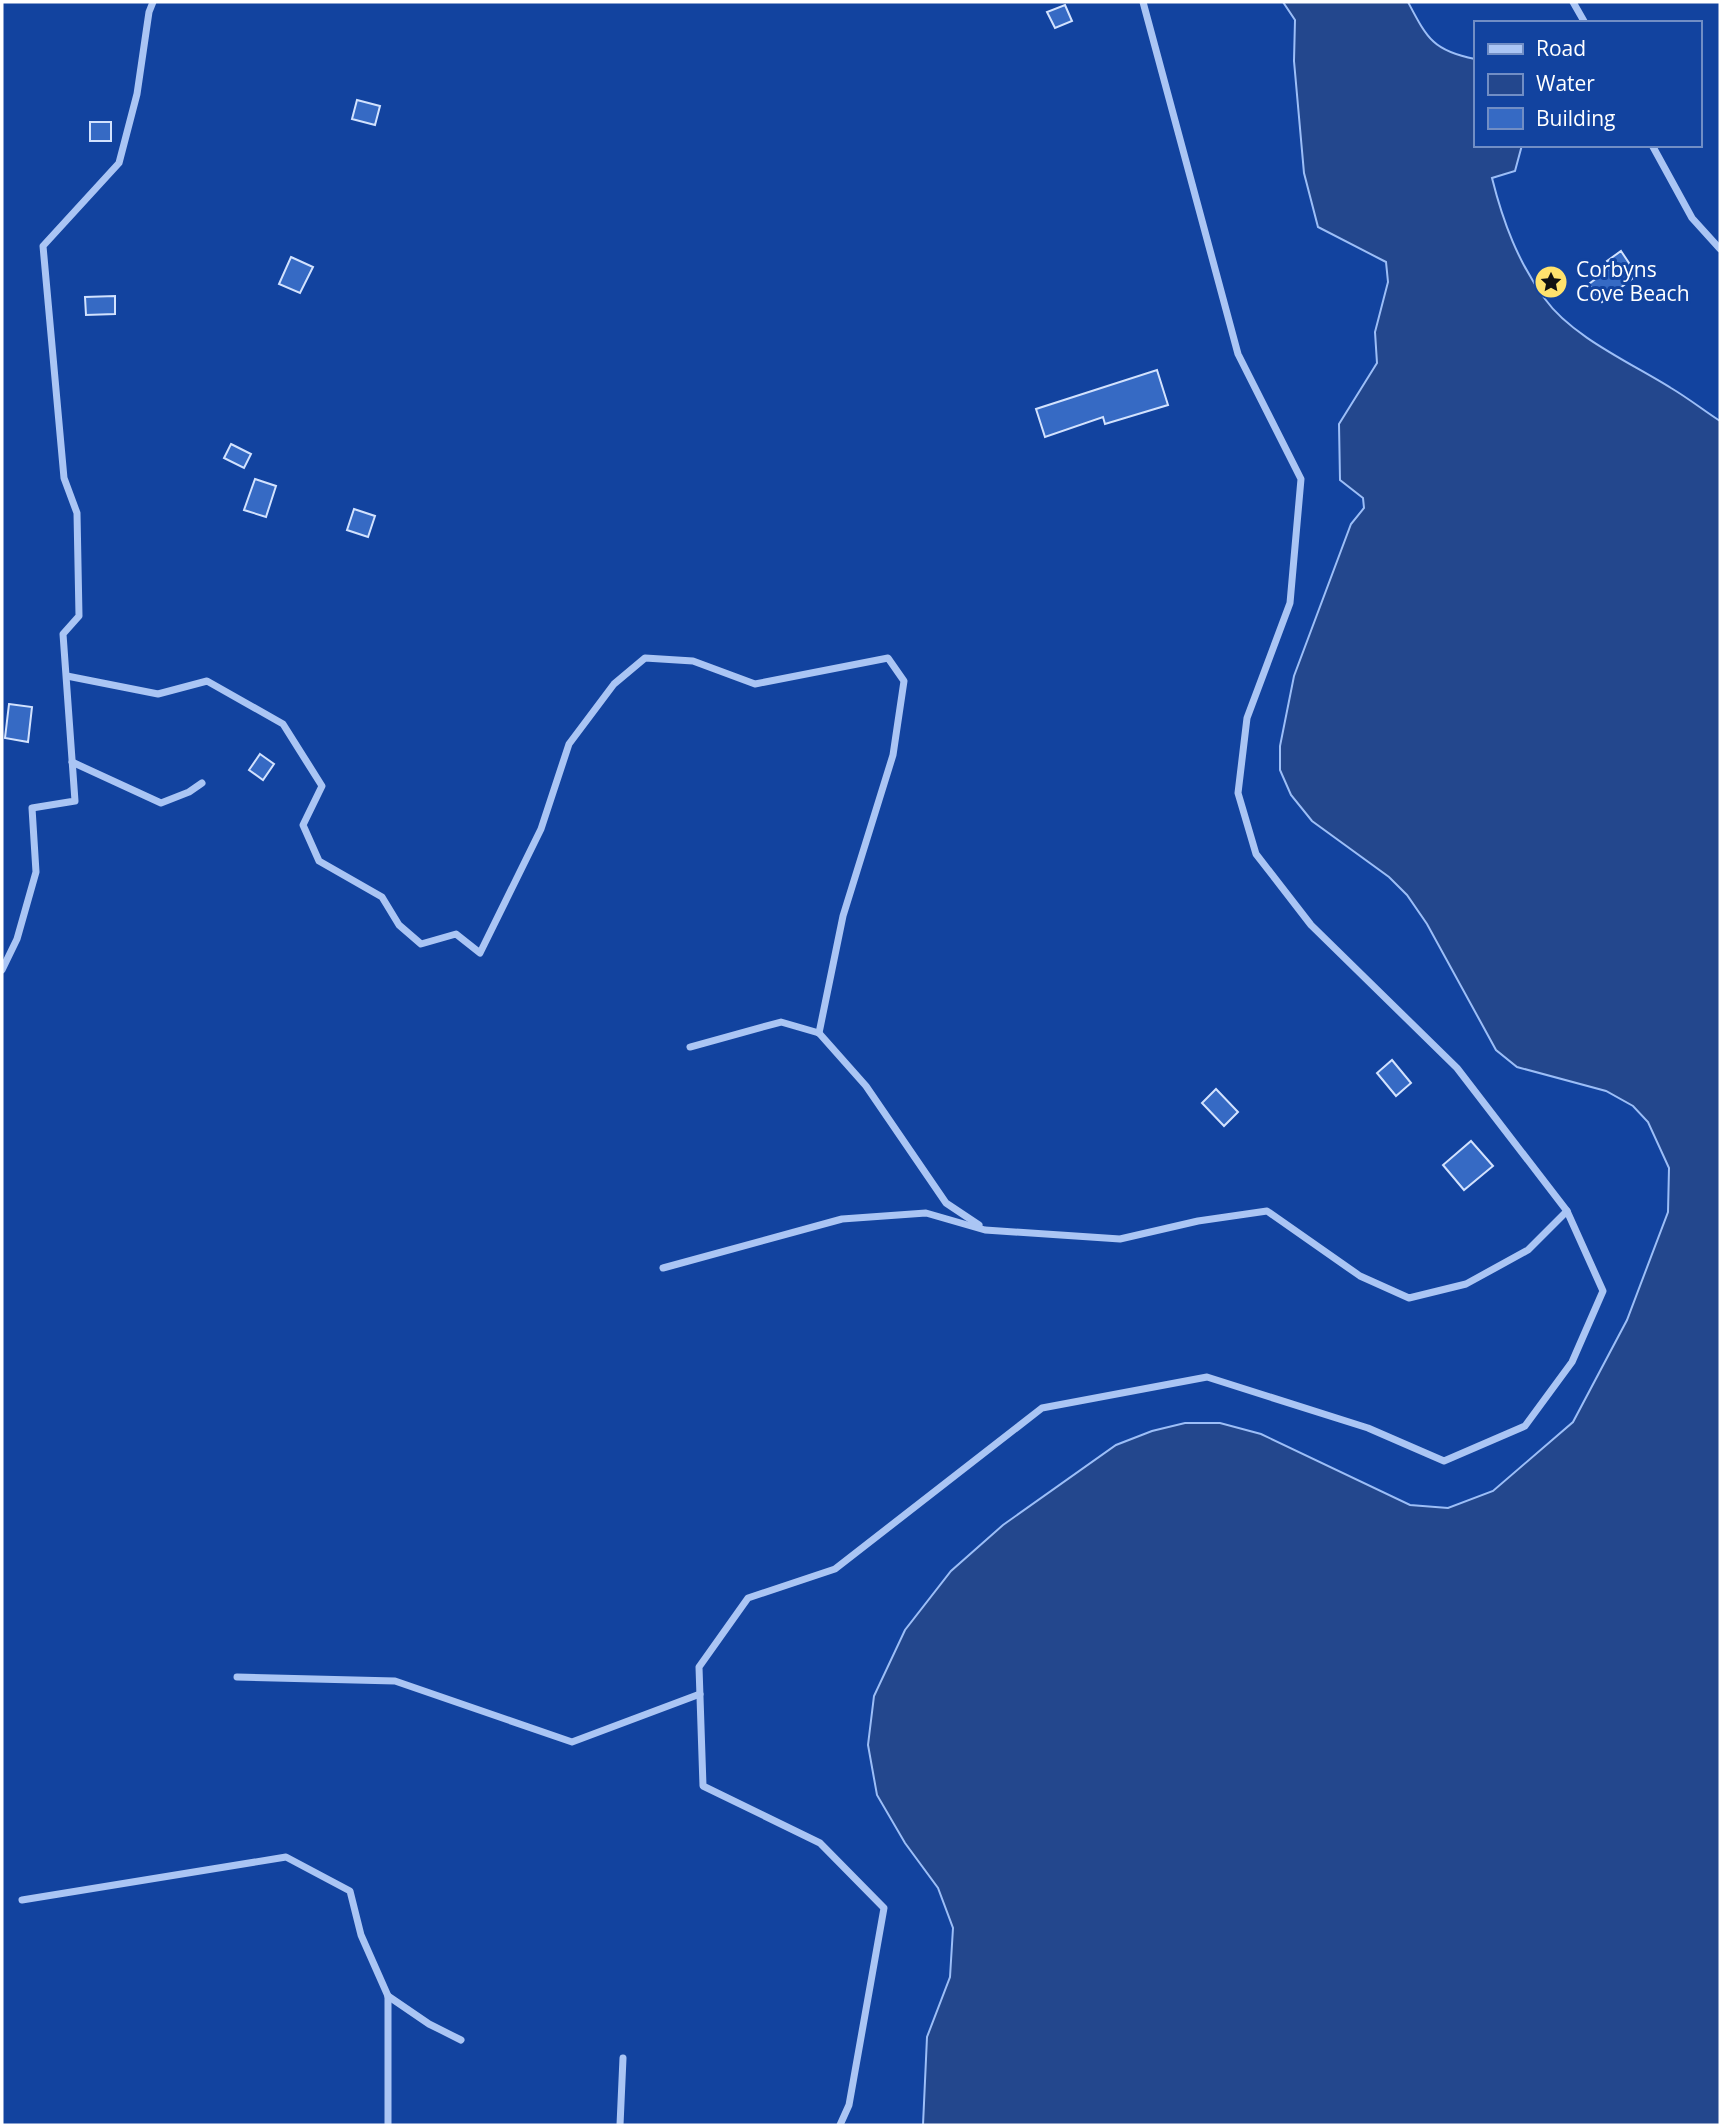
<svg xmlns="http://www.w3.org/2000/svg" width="1722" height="2127" font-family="'Open Sans',sans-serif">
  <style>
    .water { fill: #23478d; stroke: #9cbef7; stroke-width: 2 }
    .building { fill: #366ac4; stroke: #d2e2fe; stroke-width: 2 }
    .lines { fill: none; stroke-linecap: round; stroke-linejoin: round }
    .minor { stroke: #aac5f4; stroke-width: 7 }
    .labels { text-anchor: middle; stroke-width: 6; stroke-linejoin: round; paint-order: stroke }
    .poi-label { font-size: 21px; fill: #fff; stroke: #12439f; text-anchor: start }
  </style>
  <rect width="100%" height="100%" fill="#12439f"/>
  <!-- water -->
  <path class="water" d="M1283,2H1408C1427,38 1433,51 1475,59V145H1522L1515,171L1492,178C1503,222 1518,262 1545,299C1572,337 1633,364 1671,388C1688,398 1703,410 1720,421V2125H923L927,2037L950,1977L953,1928L938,1888L905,1843L877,1795L868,1745L874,1696L905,1630L951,1571L1003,1525L1116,1445L1152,1431L1185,1423H1220L1261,1434L1410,1505L1448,1508L1493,1491L1573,1422L1627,1320L1668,1212L1669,1168L1648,1122L1633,1106L1606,1091L1517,1067L1496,1050L1427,924L1407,895L1389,877L1312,821L1291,795L1280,770V746L1294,676L1351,524L1364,508L1363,498L1340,480L1339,424L1377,363L1375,332L1388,282L1386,262L1318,227L1304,173L1294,61L1295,20Z"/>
  <!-- building -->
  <g class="building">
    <polygon points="1065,5 1072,21 1055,28 1047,12"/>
    <polygon points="357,100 380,106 375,125 352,119"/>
    <rect x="90" y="122" width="21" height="19"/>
    <polygon points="1621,251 1637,275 1602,302 1589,284 1611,267 1607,261"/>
    <polygon points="291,257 313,267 300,293 279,284"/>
    <polygon points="115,296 115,314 86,315 85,297"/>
    <polygon points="1157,370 1168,405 1105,424 1103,417 1045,437 1036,409"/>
    <polygon points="231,444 251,454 244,468 224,458"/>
    <polygon points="255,479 276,486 266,517 244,510"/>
    <polygon points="354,509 375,516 368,537 347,530"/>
    <polygon points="9,704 32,707 28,742 5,738"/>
    <polygon points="260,754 274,764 263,780 249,770"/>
    <polygon points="1392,1060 1411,1083 1396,1096 1377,1073"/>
    <polygon points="1216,1089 1238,1112 1224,1126 1202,1103"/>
    <polygon points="1471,1141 1493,1166 1464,1190 1443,1165"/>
  </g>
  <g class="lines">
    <!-- minor -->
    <g class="minor">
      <polyline points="1573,2 1585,23"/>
      <polyline points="1652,145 1692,218 1720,249"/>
      <polyline points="67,676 158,694 207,681 283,724 322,786 303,825 319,861 382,897 399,925 421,944 456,934 480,953 541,829 569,744 614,684 645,658 693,661 755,684 888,658 904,681 893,755 843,916 819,1033"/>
      <polyline points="72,762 161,803 189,792 202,783"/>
      <polyline points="2,970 17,939 36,872 32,808 75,801 63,634 79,616 77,513 64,478 43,246 119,163 137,94 149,12 153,2"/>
      <polyline points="690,1047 781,1022 819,1033 866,1086 946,1203 979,1225"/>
      <polyline points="663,1268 842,1219 926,1213 985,1230 1120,1239 1198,1221 1267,1211 1360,1276 1409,1298 1466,1284 1528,1250 1567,1211"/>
      <polyline points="237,1677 395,1681 572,1742 700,1694"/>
      <polyline points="22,1900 286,1857 350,1891 361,1935 388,1996 388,2125"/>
      <polyline points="388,1996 429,2024 461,2040"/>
      <polyline points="620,2125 623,2058"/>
      <polyline points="840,2125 849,2105 884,1908 820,1843 703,1786 699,1667 748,1598 835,1569 1042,1408 1207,1377 1368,1428 1444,1461 1525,1426 1572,1362 1603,1291 1567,1211 1457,1068 1311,925 1256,854 1238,793 1247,718 1290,603 1301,479 1238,354 1143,2"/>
    </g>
  </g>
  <!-- icons -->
  <defs>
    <symbol id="sight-disc" viewBox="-11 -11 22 22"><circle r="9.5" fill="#ffe26d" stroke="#12439f"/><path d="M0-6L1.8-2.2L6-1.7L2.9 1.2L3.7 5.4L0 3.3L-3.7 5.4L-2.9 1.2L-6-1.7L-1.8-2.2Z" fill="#111"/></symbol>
  </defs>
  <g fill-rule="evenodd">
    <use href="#sight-disc" x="1532" y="263" width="38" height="38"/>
  </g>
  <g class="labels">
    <!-- poi labels -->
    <g class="poi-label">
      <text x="1576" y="277">Corbyns<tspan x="1576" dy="24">Cove Beach</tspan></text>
    </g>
  </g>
  <!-- border -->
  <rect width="1722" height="2127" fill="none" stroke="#ffffff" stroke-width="7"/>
  <!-- legend -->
  <rect x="1474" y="21" width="228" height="126" fill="#12439f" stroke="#718ec5" stroke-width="2"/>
  <rect x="1488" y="44" width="35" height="10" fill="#aac5f4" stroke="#718ec5" stroke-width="2"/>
  <text x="1536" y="56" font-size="21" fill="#ffffff">Road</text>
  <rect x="1488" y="74" width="35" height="21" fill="#23478d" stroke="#718ec5" stroke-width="2"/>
  <text x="1536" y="91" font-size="21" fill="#ffffff">Water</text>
  <rect x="1488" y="108" width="35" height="21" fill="#366ac4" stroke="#718ec5" stroke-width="2"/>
  <text x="1536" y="126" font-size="21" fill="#ffffff">Building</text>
</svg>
